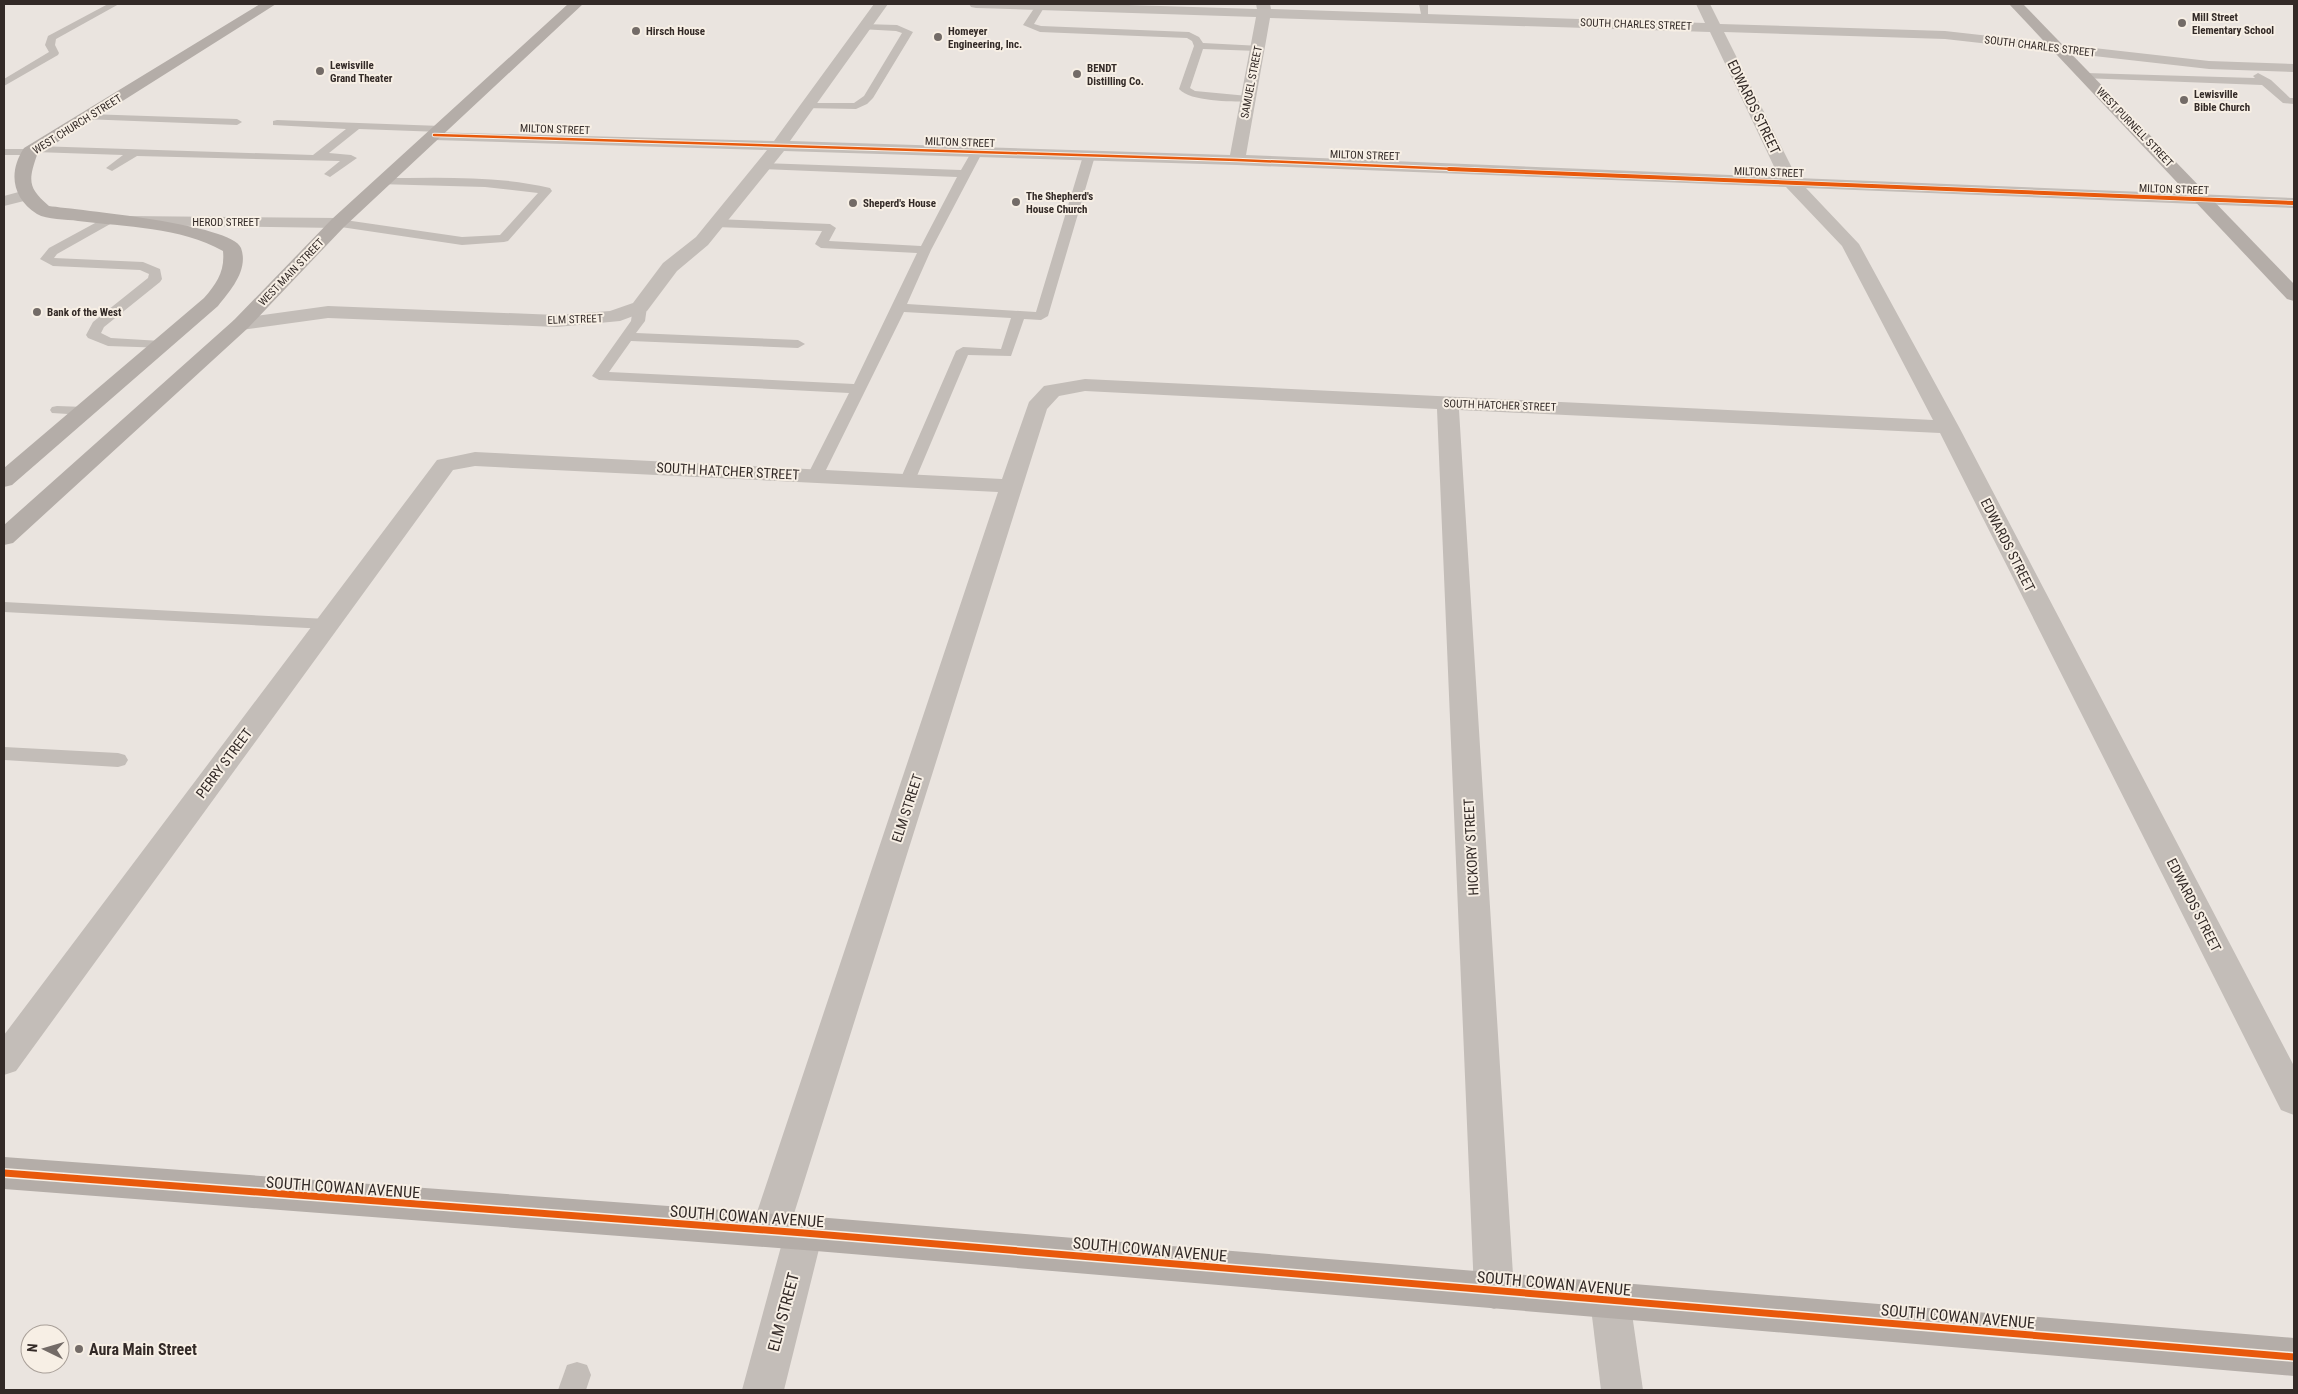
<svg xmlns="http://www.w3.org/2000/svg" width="2298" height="1394" font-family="'Roboto Condensed',sans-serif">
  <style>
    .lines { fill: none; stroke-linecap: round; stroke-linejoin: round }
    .lane { fill: #c3bdb8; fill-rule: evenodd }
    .street { fill: #c3bdb8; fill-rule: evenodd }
    .secondary { fill: #b4ada8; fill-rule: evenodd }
    .cycleway-far2-casing { stroke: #f7efe5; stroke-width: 4.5 }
    .cycleway-far1-casing { stroke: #f7efe5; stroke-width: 5.5 }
    .cycleway-casing { stroke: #f7efe5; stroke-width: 10 }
    .cycleway-far2 { stroke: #e8590c; stroke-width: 2.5 }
    .cycleway-far1 { stroke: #e8590c; stroke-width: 4 }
    .cycleway { stroke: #e8590c; stroke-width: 7 }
    .poi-dot { fill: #736b67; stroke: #f7efe5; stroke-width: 2 }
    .labels { text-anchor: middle; stroke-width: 4; stroke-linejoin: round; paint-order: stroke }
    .far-poi-label { font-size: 11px; font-weight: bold; fill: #332a27; stroke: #f7efe5; text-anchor: start }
    .far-street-label { font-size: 11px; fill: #332a27; stroke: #f7efe5 }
    .street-label { font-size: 14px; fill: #332a27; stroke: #f7efe5 }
    .near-street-label { font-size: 16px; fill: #332a27; stroke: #f7efe5 }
    .near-poi-label { font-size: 16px; font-weight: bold; fill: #332a27; stroke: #f7efe5; text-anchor: start }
  </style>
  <rect width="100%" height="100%" fill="#eae4df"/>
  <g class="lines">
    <!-- lane -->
    <g class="lane">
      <polygon points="108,4 119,4 56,39 55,45 59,53 58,55 4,86 4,79 49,52 45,45 48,36"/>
      <path d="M1037,4L1045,6L1034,24L1041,26L1189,32L1199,37L1203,43L1261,46L1263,48L1258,51L1203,49L1190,88L1195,91L1248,96L1253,99L1248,102C1230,101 1191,102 1179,89L1194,46L1192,41L1187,38L1040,32L1023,25Z"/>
      <polygon points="1419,4 1428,4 1428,19 1422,19"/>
      <polygon points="863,24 897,25 913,32 873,98 867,104 856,109 803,108 802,106 807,103 854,103 864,96 902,33 896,31 860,29 858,27"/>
      <polygon points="2086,73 2255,78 2253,76 2258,73 2271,80 2290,98 2294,98 2294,104 2283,103 2262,85 2082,78 2081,76"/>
      <polygon points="87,114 237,119 242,122 237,125 83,119 82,117"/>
      <polygon points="277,120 441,126 446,129 441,132 359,129 329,153 351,155 357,158 330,177 324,174 340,161 137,156 112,171 106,168 123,155 35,152 30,155 4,155 4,149 31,149 36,146 313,155 346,129 273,125 273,121"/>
      <polygon points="976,150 982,153 931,250 907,304 1036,312 1083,156 1089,153 1095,156 1048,316 1041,320 1024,319 1011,356 968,355 914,483 902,483 900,480 956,351 963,347 1001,349 1011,318 904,312 823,476 821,479 809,479 807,476 849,393 599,380 592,376 631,321 633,307 640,303 647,307 645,321 636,333 798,340 805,344 798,348 631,341 609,372 854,384 917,253 821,248 815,244 822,231 716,227 710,223 716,219 830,224 836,228 829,241 921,246 957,177 761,169 755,166 761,163 961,170 972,151"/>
      <path d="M382,178C437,178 496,175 550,188L552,191L508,241L504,242L462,245L334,226L332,223L338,219L462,237L500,235L538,193L485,187L378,184L376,182Z"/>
      <polygon points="108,216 114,220 112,223 57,254 54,258 143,262 160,269 162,279 160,282 104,327 101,333 111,338 161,341 168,345 166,348 108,346 88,338 86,335 93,322 148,278 149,274 140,270 53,266 40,259 49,248"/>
      <polygon points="57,406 84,407 91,411 84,415 52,413 50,410 52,407"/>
      <polygon points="4,602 327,619 333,620 336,624 333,628 327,629 4,612"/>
      <polygon points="4,747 118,753 125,755 128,760 125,765 118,767 4,760"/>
      <polygon points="577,1362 587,1365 591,1375 586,1390 558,1390 567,1365"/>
    </g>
    <!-- street -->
    <g class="street">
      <path d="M874,4H888L790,141L1230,155L1256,17L976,8L971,7L969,4H1096L1257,9L1256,4H1270L1271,9L1705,23L1696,4H1710L1720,24L1945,31L2209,61L2294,64V72L2209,69L1945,39L1724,32L1797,178L2294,198V208L1806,188L1859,244L1959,427L2294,1066V1115L2281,1110L1940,433L1459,410L1514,1291L1508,1304L1494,1309L1480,1304L1474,1291L1437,409L1085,391L1059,396L1047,409L792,1220L804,1216L818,1221L823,1233L784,1390H742L782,1243L770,1247L756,1242L751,1230L998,492L475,466L453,470L16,1071L4,1075V1035L437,460L475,452L1002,479L1029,402L1044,386L1085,379L1933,420L1842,246L1786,187L1237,165L784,151L708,245L677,271L647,311L620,321L557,327L328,318L241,330L234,328L231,324L234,320L241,318L328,306L557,315L610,311L633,303L663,263L696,237L767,150L434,140L428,138L426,135L428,132L774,141ZM1270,18L1710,32L1779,177L1246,155Z"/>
      <polygon points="26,190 32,191 35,195 32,199 4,206 4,196"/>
      <polygon points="126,216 338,218 344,219 347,223 344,227 338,228 120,225 117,221 120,217"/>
      <polygon points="1610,1282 1624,1287 1630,1300 1643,1390 1601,1390 1590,1300 1596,1287"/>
    </g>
    <!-- secondary -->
    <g class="secondary">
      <path d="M260,4H276L37,155C28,181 28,188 49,206C78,210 233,224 241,248C249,270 230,291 218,306L12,485L4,487V468L204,298C217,283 225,271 223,251C180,227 126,227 78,221C66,219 47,220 37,214C12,198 8,172 24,148Z"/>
      <polygon points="568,4 583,4 344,227 248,328 13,543 4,545 4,525 234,320 332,219"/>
      <polygon points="2009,4 2023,4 2294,284 2294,301 2287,299"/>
      <polygon points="4,1157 804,1216 2294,1338 2294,1376 804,1250 4,1189"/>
    </g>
    <defs>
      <polyline id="cycleway-far2" points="434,135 1237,160 1479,170"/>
      <polyline id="cycleway-far1" points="1449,169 2294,203"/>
      <polyline id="cycleway" points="4,1173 804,1233 2294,1357"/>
    </defs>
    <!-- cycleway-far2 casing -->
    <use href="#cycleway-far2" class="cycleway-far2-casing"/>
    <!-- cycleway-far1 casing -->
    <use href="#cycleway-far1" class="cycleway-far1-casing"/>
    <!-- cycleway casing -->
    <use href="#cycleway" class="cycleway-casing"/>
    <!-- cycleway-far2 -->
    <use href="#cycleway-far2" class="cycleway-far2"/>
    <!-- cycleway-far1 -->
    <use href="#cycleway-far1" class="cycleway-far1"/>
    <!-- cycleway -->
    <use href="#cycleway" class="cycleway"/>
  </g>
  <!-- markers -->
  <g class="poi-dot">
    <circle cx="2182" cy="23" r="5"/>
    <circle cx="636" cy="31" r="5"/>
    <circle cx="938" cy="37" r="5"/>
    <circle cx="320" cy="71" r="5"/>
    <circle cx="1077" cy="74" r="5"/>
    <circle cx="2184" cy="100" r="5"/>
    <circle cx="1016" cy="202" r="5"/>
    <circle cx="853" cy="203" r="5"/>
    <circle cx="37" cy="312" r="5"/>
    <circle cx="79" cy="1349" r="5"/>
  </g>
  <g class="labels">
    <!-- far-poi labels -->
    <g class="far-poi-label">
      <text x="2192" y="21">Mill Street<tspan x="2192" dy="13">Elementary School</tspan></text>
      <text x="646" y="35">Hirsch House</text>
      <text x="948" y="35">Homeyer<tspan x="948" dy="13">Engineering, Inc.</tspan></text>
      <text x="330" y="69">Lewisville<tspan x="330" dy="13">Grand Theater</tspan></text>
      <text x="1087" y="72">BENDT<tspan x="1087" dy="13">Distilling Co.</tspan></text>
      <text x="2194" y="98">Lewisville<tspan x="2194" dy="13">Bible Church</tspan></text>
      <text x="1026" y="200">The Shepherd's<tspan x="1026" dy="13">House Church</tspan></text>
      <text x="863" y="207">Sheperd's House</text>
      <text x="47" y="316">Bank of the West</text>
    </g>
    <!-- far-street labels -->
    <g class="far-street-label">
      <text transform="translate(1636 24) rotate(2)" y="4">SOUTH CHARLES STREET</text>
      <text transform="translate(2040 46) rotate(7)" y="4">SOUTH CHARLES STREET</text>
      <text transform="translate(1251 82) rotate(-79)" y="4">SAMUEL STREET</text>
      <text transform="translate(77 124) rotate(-32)" y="4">WEST CHURCH STREET</text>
      <text transform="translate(2135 127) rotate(46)" y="4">WEST PURNELL STREET</text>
      <text transform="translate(555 129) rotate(2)" y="4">MILTON STREET</text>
      <text transform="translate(960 142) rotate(2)" y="4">MILTON STREET</text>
      <text transform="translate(1365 155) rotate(2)" y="4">MILTON STREET</text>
      <text transform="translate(1769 172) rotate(2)" y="4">MILTON STREET</text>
      <text transform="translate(2174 189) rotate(2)" y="4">MILTON STREET</text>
      <text x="226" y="226">HEROD STREET</text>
      <text transform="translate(291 272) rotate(-46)" y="4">WEST MAIN STREET</text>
      <text transform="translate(575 319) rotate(-2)" y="4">ELM STREET</text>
      <text transform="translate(1500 405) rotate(2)" y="4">SOUTH HATCHER STREET</text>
    </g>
    <!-- street labels -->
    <g class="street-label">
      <text transform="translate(1754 107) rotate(64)" y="5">EDWARDS STREET</text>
      <text transform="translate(728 471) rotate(3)" y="5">SOUTH HATCHER STREET</text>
      <text transform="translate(2008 545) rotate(63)" y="5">EDWARDS STREET</text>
      <text transform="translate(224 763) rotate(-53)" y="5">PERRY STREET</text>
      <text transform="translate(907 808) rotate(-72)" y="5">ELM STREET</text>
      <text transform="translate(1471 847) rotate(-93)" y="5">HICKORY STREET</text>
      <text transform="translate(2194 905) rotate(63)" y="5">EDWARDS STREET</text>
    </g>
    <!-- near-street labels -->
    <g class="near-street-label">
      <text transform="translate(343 1187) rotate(4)" y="6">SOUTH COWAN AVENUE</text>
      <text transform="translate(747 1216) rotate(4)" y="6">SOUTH COWAN AVENUE</text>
      <text transform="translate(1150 1249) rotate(5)" y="6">SOUTH COWAN AVENUE</text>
      <text transform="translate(1554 1283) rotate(5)" y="6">SOUTH COWAN AVENUE</text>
      <text transform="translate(783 1312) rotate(-75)" y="6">ELM STREET</text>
      <text transform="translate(1958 1316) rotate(5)" y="6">SOUTH COWAN AVENUE</text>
    </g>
    <!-- near-poi labels -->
    <g class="near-poi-label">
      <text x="89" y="1355">Aura Main Street</text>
    </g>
  </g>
  <!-- border -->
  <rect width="2298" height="1394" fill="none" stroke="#332a27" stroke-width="10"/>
  <!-- north arrow -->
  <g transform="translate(45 1349) rotate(275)"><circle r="24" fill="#f7efe5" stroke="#a9a099"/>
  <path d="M0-4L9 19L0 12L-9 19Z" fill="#736b67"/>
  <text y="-8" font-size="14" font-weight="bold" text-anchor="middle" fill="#332a27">N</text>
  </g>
</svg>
